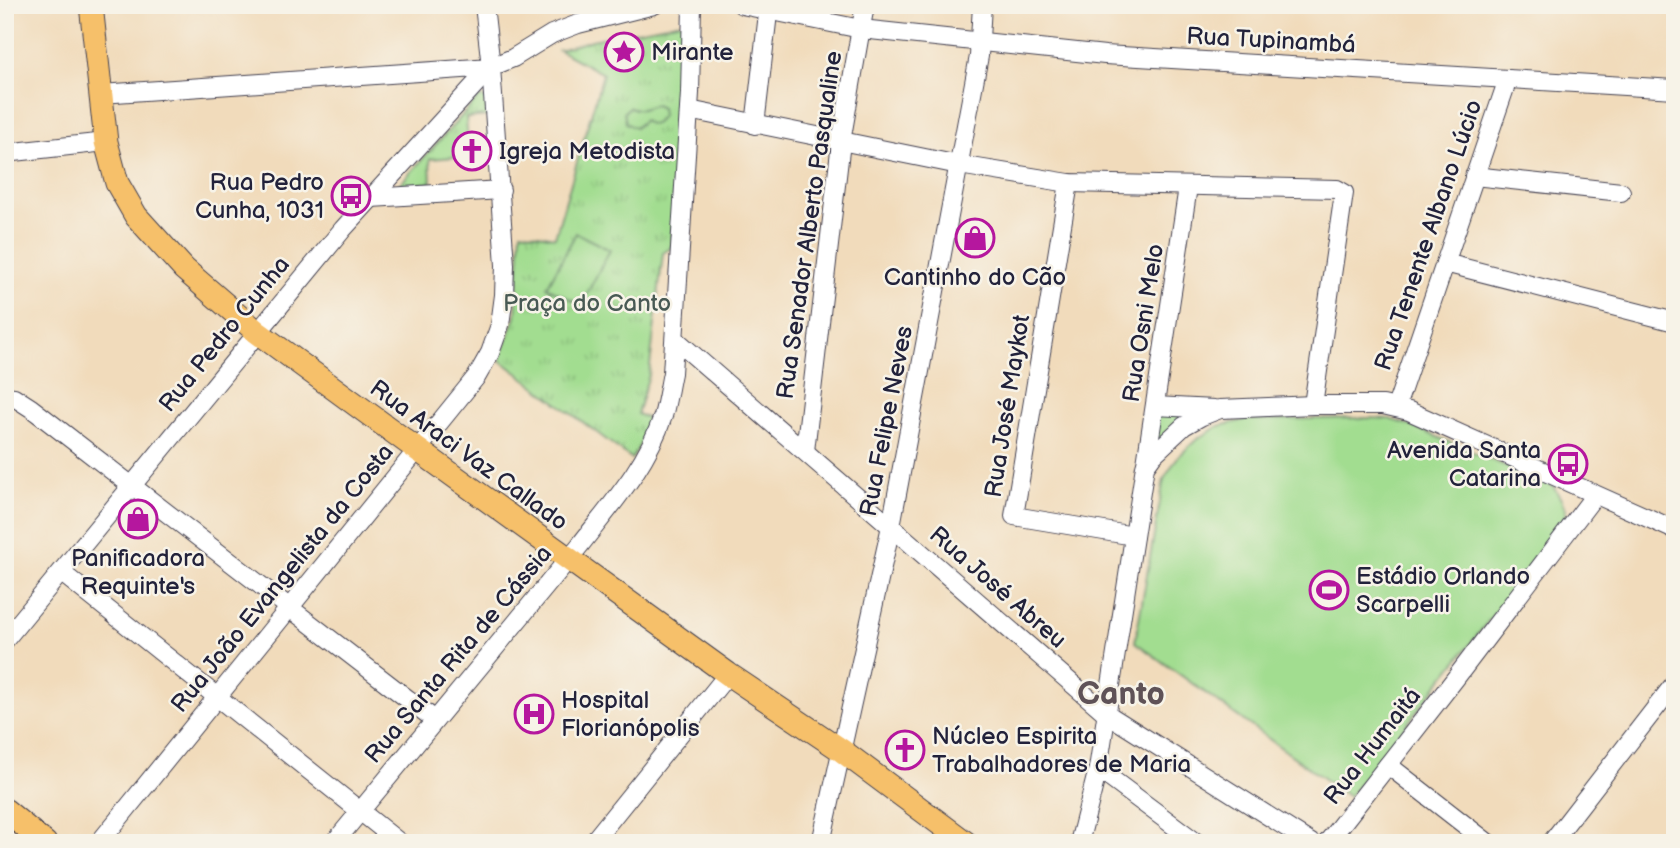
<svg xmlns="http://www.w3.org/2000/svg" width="1680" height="848" font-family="'Balsamiq Sans',sans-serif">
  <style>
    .grass { fill: url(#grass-tufts); stroke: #628066; stroke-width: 2 }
    .pitch { fill: #a2dd90; stroke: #628066; stroke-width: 2 }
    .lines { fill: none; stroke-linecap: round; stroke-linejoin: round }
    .minor-casing { stroke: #413e4e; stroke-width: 20 }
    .major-casing { stroke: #413e4e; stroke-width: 25 }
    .minor { stroke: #fff; stroke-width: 18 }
    .major { stroke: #f6c06b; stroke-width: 23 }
    .labels { text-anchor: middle; stroke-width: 5; stroke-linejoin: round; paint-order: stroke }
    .street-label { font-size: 24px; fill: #22223b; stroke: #f7f3e8 }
    .poi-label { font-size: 24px; fill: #22223b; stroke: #f7f3e8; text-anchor: start }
    .park-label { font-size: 24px; fill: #485a54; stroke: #f7f3e8 }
    .district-label { font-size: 32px; font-weight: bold; fill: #5f5257; stroke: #f7f3e8 }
  </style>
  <defs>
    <pattern id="grass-tufts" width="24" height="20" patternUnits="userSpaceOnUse" patternTransform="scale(1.75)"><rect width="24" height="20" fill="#a2dd90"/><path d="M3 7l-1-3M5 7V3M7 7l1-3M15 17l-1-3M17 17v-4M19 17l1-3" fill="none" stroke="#8bbd7d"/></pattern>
  </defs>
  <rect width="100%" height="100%" fill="#f7f3e8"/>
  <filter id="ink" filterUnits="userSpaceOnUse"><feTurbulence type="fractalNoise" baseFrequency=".0143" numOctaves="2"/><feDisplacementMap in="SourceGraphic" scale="14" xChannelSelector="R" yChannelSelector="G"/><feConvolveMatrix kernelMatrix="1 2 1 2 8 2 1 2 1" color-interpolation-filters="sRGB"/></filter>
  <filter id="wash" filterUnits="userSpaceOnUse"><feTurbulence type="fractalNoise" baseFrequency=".00686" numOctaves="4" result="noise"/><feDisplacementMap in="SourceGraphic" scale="28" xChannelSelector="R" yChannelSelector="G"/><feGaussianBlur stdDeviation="1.57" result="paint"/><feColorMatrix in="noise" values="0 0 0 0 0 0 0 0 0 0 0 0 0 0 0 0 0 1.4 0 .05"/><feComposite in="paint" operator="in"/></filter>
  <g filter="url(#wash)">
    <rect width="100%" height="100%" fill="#f1dbbb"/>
    <!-- grass -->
    <g class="grass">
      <polygon points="681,22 686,25 671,248 663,253 649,375 637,414 653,421 632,459 500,360 516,316 521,231 555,237 603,74 559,50 592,40"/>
      <polygon points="479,97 486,99 487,116 466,118 468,143 454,144 455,157 430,159 431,183 399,185"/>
      <polygon points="1158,411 1190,413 1151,450"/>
    </g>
    <!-- pitch -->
    <g class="pitch">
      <path d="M655,105L661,108L662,116L655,124H649L644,120L635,128L626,123L624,112L630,107C642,112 645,107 655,105Z"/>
      <polygon points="576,233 610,250 581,305 547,287"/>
      <path d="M1369,418L1389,419L1409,425L1553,486C1568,510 1570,513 1555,537L1349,797L1135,642L1164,479L1177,458L1196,440L1219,426L1245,420Z"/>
    </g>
  </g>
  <g filter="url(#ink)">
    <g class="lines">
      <defs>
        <g id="minor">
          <polyline points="742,5 861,29 1105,55 1675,89"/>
          <polyline points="101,94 491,67 513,58 552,34 578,24 654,5"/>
          <polyline points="689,110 959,165 1069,183 1337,189 1344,193 1313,405"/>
          <polyline points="755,125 769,5"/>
          <polyline points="5,153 106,142"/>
          <polyline points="1474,176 1621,192"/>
          <polyline points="1069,183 1014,516 1134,536"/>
          <polyline points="371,198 501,190"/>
          <polyline points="1445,263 1675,322"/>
          <polyline points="675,339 1107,714 1311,843"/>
          <polyline points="5,396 14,397 31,408 435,720"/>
          <polyline points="1155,406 1214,409"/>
          <polyline points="1396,407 1508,79"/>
          <polyline points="805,451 841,142 865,5"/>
          <polyline points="1146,463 1188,187"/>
          <polyline points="62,573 400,843"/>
          <polyline points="5,640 343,229 491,67"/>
          <polyline points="1388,765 1488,843"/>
          <polyline points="1098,769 1197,843"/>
          <polyline points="99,843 477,376 490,353 500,325 504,295 505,265 491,67 484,5"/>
          <path d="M334,843L580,545C611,505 647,465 663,416C667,402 669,387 672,373L690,93L692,5"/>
          <polyline points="592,843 728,674"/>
          <polyline points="821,843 891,526 979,56 982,5"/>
          <polyline points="1079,843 1098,769 1145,466 1153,455 1184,426 1202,416 1220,409 1313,405 1383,405 1409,411 1675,530"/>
          <polyline points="1327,843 1455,679 1595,495"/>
          <polyline points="1551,843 1675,683"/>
        </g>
        <g id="major">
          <polyline points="91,5 106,142 117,183 136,216 184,269 257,332 407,442 728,674 841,750 966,843"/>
          <polyline points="5,810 45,843"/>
        </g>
      </defs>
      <!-- minor casing -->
      <use href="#minor" class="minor-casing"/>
      <!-- major casing -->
      <use href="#major" class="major-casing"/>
      <!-- minor -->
      <use href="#minor" class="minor"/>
      <!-- major -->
      <use href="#major" class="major"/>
    </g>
  </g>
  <!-- icons -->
  <defs>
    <symbol id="sight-ring" viewBox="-11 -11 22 22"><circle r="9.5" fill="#f7f3e8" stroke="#b5179e" stroke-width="1.5"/><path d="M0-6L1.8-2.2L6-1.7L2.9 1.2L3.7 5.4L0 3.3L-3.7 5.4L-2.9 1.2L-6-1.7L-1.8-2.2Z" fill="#b5179e"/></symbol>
    <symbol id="church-ring" viewBox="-11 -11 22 22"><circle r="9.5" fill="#f7f3e8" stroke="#b5179e" stroke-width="1.5"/><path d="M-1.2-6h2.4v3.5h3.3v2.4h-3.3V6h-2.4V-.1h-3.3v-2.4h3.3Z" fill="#b5179e"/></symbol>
    <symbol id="bus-ring" viewBox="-11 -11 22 22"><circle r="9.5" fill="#f7f3e8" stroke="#b5179e" stroke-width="1.5"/><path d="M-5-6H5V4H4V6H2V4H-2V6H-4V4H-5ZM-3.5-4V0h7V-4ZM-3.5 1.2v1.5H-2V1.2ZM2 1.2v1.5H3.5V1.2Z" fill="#b5179e"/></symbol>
    <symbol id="shop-ring" viewBox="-11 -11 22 22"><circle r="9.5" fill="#f7f3e8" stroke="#b5179e" stroke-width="1.5"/><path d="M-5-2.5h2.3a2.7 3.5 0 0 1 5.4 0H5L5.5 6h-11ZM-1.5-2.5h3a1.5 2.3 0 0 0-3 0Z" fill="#b5179e"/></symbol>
    <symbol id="stadium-ring" viewBox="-11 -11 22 22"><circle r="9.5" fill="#f7f3e8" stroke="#b5179e" stroke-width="1.5"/><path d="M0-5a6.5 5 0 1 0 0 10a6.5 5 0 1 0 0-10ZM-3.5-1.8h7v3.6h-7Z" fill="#b5179e"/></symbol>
    <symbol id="hospital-ring" viewBox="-11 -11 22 22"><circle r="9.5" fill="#f7f3e8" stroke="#b5179e" stroke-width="1.5"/><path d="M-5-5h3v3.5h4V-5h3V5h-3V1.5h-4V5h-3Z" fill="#b5179e"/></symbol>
  </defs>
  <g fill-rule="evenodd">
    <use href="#sight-ring" x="602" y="30" width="44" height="44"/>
    <use href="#church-ring" x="450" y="129" width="44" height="44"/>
    <use href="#bus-ring" x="329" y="174" width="44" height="44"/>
    <use href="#shop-ring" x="953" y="216" width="44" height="44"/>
    <use href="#bus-ring" x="1546" y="442" width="44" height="44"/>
    <use href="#shop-ring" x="116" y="497" width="44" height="44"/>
    <use href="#stadium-ring" x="1307" y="568" width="44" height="44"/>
    <use href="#hospital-ring" x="512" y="692" width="44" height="44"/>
    <use href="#church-ring" x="883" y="728" width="44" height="44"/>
  </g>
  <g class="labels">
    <!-- street labels -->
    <g class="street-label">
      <text transform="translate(1271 40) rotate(3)" y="8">Rua Tupinambá</text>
      <text transform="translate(809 225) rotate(-82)" y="8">Rua Senador Alberto Pasqualine</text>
      <text transform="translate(1428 235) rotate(-71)" y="8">Rua Tenente Albano Lúcio</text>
      <text transform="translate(1143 323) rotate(-81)" y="8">Rua Osni Melo</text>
      <text transform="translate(224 334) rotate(-51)" y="8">Rua Pedro Cunha</text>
      <text transform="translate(1007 406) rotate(-81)" y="8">Rua José Maykot</text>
      <text transform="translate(886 421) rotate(-79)" y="8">Rua Felipe Neves</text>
      <text transform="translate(469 455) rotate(36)" y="8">Rua Araci Vaz Callado</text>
      <text transform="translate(282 578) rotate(-51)" y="8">Rua João Evangelista da Costa</text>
      <text transform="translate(998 587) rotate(41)" y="8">Rua José Abreu</text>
      <text transform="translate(458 654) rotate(-50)" y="8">Rua Santa Rita de Cássia</text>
      <text transform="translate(1372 746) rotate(-52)" y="8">Rua Humaitá</text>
    </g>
    <!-- poi labels -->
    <g class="poi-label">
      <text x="651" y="60">Mirante</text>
      <text x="499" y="159">Igreja Metodista</text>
      <text x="324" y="190" text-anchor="end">Rua Pedro<tspan x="324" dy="28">Cunha, 1031</tspan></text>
      <text x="975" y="285" text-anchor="middle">Cantinho do Cão</text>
      <text x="1541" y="458" text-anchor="end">Avenida Santa<tspan x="1541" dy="28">Catarina</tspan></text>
      <text x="138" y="566" text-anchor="middle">Panificadora<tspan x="138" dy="28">Requinte's</tspan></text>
      <text x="1356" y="584">Estádio Orlando<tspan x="1356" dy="28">Scarpelli</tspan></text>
      <text x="561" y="708">Hospital<tspan x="561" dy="28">Florianópolis</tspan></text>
      <text x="932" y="744">Núcleo Espirita<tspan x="932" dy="28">Trabalhadores de Maria</tspan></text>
    </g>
    <!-- park labels -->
    <g class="park-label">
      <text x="587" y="311">Praça do Canto</text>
    </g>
    <!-- district labels -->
    <g class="district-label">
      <text x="1121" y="704">Canto</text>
    </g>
  </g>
  <!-- margin -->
  <rect width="1680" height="848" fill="none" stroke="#f7f3e8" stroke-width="28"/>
</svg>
